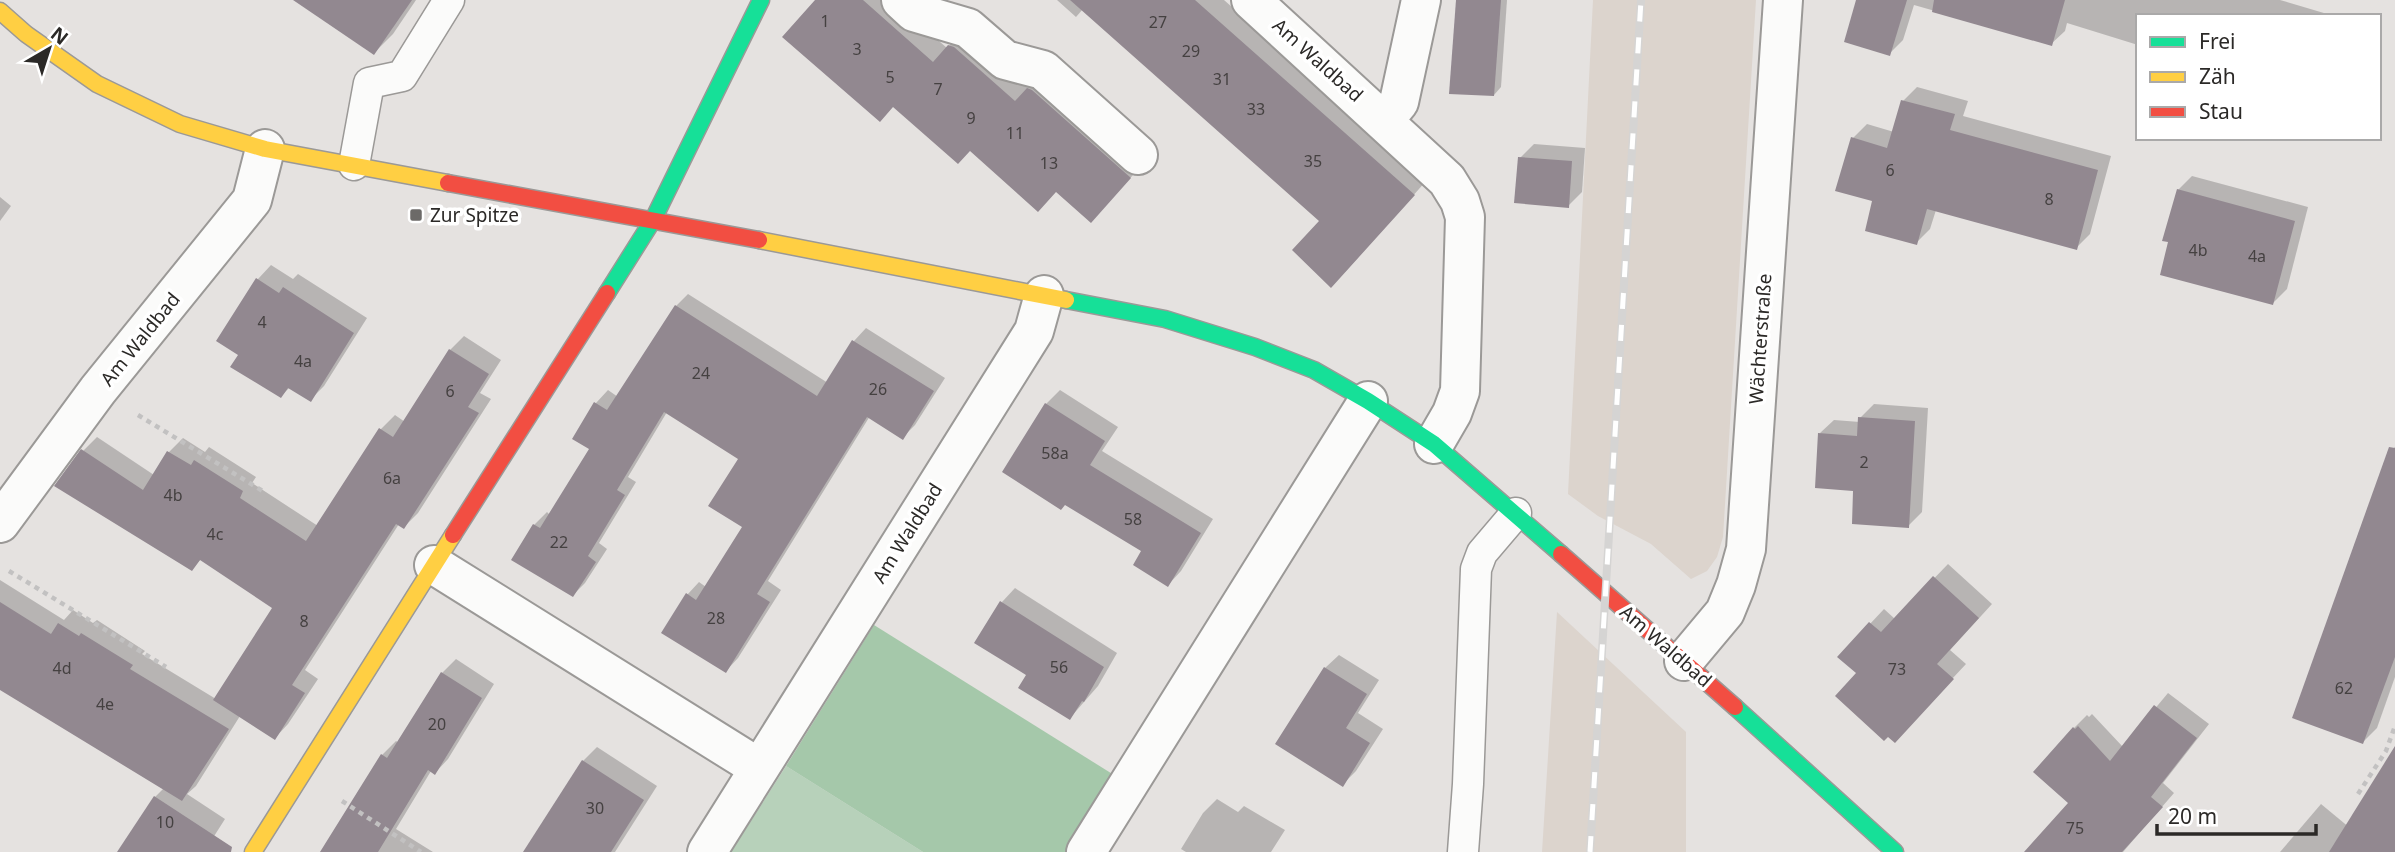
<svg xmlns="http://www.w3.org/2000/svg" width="2395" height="852" font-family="'Noto Sans',sans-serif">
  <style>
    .built { fill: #dcd4cd }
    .green { fill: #b7d1ba }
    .forest { fill: #a5c8aa }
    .shadow { fill: #0003 }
    .building { fill: #928890 }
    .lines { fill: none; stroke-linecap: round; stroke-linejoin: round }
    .lane-casing { stroke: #9b9997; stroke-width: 33 }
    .street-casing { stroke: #9b9997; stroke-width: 42 }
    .fast-casing { stroke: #9b9997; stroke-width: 19 }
    .slow-casing { stroke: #9b9997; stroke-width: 19 }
    .jam-casing { stroke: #9b9997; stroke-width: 19 }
    .path { stroke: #c2c1c1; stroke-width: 4.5; stroke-dasharray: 5 5; stroke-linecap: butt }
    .lane { stroke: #fbfbfa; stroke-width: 30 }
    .street { stroke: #fbfbfa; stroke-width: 38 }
    .fast { stroke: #16e098; stroke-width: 16 }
    .slow { stroke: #ffcf43; stroke-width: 16 }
    .jam { stroke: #f24e42; stroke-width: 16 }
    .rail-casing { stroke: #d5d4d3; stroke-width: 8 }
    .rail { stroke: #fff; stroke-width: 5; stroke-dasharray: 16; stroke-linecap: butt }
    .poi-dot { fill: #6c6a68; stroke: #fff; stroke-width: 2.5 }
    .labels { text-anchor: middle; stroke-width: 7; stroke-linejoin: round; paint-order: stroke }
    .number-label { font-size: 16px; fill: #454141 }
    .street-label { font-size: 19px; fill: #2b2927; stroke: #fff }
    .poi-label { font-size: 19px; fill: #2b2927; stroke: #fff; text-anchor: start }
  </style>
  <rect width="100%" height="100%" fill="#e5e2e0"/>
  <!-- built -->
  <g class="built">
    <polygon points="1593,0 1756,0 1723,537 1717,557 1707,571 1691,579 1651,544 1598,516 1568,494"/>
    <polygon points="1557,612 1686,732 1686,852 1542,852"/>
  </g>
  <!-- green -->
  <polygon class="green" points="786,766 923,852 731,852"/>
  <!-- forest -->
  <polygon class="forest" points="874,625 1114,775 1067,852 923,852 786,766"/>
  <!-- shadow -->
  <g class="shadow">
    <polygon points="296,0 416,0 393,34 374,53"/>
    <polygon points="818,0 892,0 947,48 963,32 968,33 1030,88 1042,75 1143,164 1104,207 1056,190"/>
    <polygon points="1057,0 1224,0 1427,180 1345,272 1321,221 1083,9 1076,17"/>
    <polygon points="1458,0 1507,0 1501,87 1494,95"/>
    <polygon points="1858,0 2280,0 2334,16 2138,16 2138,45 2067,23 2065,31 2051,44 1914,5 1903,40 1889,54"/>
    <polygon points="1917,87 1968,101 1963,116 2111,156 2090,234 2076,248 1936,210 1930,229 1916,243 1874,200 1853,138 1867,124 1894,132 1903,101"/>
    <polygon points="1534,144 1585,148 1582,192 1568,206 1520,158"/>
    <polygon points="2192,176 2308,207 2287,289 2273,303 2171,241 2178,190"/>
    <polygon points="0,197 11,206 0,221"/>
    <polygon points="271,265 293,279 298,274 367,318 324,386 310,400 290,387 281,396 241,354 218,341 258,279"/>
    <polygon points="688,294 828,383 854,341 866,328 945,378 915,425 903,437 870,416 768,581 781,590 738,658 726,671 687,595 699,582 706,587 744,526 740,458 667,412 628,477 636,482 599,543 607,549 585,583 573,595 513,559 534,525 547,512 550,515 591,448 575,438 596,403 608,390 618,397 676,306"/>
    <polygon points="464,336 501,360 480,393 491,399 418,513 404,527 399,524 305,670 318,679 288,724 275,738 240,716 196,786 187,794 225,819 204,852 119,852 155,797 164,788 0,656 0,580 64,620 73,610 93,623 97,620 145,651 142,654 216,699 275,608 201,559 192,569 83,451 97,437 154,475 169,452 183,438 205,452 209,447 256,477 252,483 318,526 381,429 395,415 405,422 450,350"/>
    <polygon points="1060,390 1118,427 1102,451 1213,519 1181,571 1168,585 1143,551 1066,503 1004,471 1046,404"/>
    <polygon points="1874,404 1928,408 1922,512 1908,526 1855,489 1820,433 1834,420 1860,422 1860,418"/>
    <polygon points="2395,447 2395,677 2377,728 2363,742 2388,454"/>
    <polygon points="1948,564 1992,604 1950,650 1966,664 1908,726 1859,673 1840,656 1884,609 1895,619"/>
    <polygon points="1015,588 1117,653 1098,686 1070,718 1029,674 1002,602"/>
    <polygon points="1339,655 1379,680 1358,713 1383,729 1356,771 1342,785 1325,668"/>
    <polygon points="456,659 494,684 448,759 435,773 431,771 396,829 433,852 322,852 382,755 396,741 399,743 442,673"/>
    <polygon points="2168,693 2209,724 2163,783 2174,793 2123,852 2037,852 2071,802 2074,728 2087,715 2089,717 2092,714 2123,747"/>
    <polygon points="597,747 657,786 615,852 526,852 583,761"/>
    <polygon points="1217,799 1238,812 1244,806 1285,830 1271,852 1186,852 1181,849 1203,813"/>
    <polygon points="2321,804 2379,852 2280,852"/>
  </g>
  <!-- building -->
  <g class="building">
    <polygon points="293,0 412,0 374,55"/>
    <polygon points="815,0 863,0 933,62 948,45 954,47 1015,101 1027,88 1032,90 1131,178 1091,223 1056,192 1038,212 970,151 958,164 893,107 880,122 782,37"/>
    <polygon points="1070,0 1195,0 1415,195 1331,288 1292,250 1319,221"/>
    <polygon points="1456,0 1501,0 1494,96 1449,94"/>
    <polygon points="1856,0 1907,0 1890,56 1844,42"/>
    <polygon points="1934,0 2065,0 2052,46 1932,12"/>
    <polygon points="1901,100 1955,114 1950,130 2098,170 2077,250 1927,209 1917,245 1865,231 1872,201 1835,191 1851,137 1887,148"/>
    <polygon points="1518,157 1572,161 1569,208 1514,203"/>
    <polygon points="2177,189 2295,221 2273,305 2160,275 2168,242 2162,241"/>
    <polygon points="256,278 279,293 283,287 354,333 311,402 288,388 281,398 230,367 238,355 216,341"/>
    <polygon points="675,305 817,396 852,340 934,391 903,440 867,417 757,594 770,602 726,673 661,633 686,593 696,600 742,527 708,506 738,459 664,412 617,490 625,495 588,556 596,562 573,597 511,560 533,524 540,528 589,449 572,439 594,402 607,410"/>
    <polygon points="449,349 489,374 468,407 479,413 404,529 396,524 292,685 305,693 275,740 213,700 272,608 200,560 192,571 54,486 81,449 143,490 167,451 191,465 194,460 243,491 240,498 306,541 379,428 393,437"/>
    <polygon points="1045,403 1105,441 1090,465 1201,533 1168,587 1133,565 1141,551 1065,505 1061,510 1002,472"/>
    <polygon points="1858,417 1915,421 1909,528 1852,524 1853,491 1815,488 1818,433 1857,436"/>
    <polygon points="2389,447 2395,448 2395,657 2363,744 2292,718"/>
    <polygon points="1933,576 1979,618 1937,664 1954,679 1895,743 1888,737 1884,741 1835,696 1856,673 1837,657 1869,622 1881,632"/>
    <polygon points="1000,601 1104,667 1084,702 1082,701 1070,720 1018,688 1026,675 974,643"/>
    <polygon points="0,602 51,634 58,623 79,636 81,633 133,665 130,669 229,729 182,801 0,690"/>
    <polygon points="1324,667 1367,694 1346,728 1370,743 1343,787 1275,744"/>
    <polygon points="441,672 482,698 435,775 428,770 378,852 320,852 381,754 387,758"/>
    <polygon points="2154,705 2197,738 2151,797 2163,807 2122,852 2024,852 2068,803 2033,772 2073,727 2075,729 2078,726 2110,761"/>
    <polygon points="2395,746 2395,852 2329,852"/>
    <polygon points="582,760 644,800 611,852 523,852"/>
    <polygon points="154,796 232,847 231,852 117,852"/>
  </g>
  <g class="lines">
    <defs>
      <g id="lane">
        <polyline points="354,165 369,83 402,76 449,0"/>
        <polyline points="1463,852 1468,784 1476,569 1482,553 1516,513"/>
      </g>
      <g id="street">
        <polyline points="901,0 914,12 968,28 1005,60 1043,70 1138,155"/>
        <polyline points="1251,0 1447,180 1460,201 1465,217 1460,391 1452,413 1434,444"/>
        <polyline points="1384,120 1399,102 1421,0"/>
        <polyline points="0,523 98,390 252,200 265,149"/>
        <polyline points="434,565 759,768"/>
        <polyline points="1684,661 1725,612 1736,585 1746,549 1783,0"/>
        <polyline points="707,852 1034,331 1044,295"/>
        <polyline points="1086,852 1368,401"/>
      </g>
      <g id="fast">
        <polyline points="607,293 653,220 761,0"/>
        <polyline points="1066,300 1165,319 1255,347 1314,370 1368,401 1434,444 1561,554"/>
        <polyline points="1735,707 1895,852"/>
      </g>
      <g id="slow">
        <polyline points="0,11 26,34 97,84 180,124 265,149 448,183"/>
        <polyline points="759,240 1066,300"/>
        <polyline points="253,852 453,535"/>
      </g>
      <g id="jam">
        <polyline points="448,183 759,240"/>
        <polyline points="453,535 607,293"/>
        <polyline points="1561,554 1735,707"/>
      </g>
    </defs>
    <!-- lane casing -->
    <use href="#lane" class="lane-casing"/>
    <!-- street casing -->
    <use href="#street" class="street-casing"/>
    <!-- fast casing -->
    <use href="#fast" class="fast-casing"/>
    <!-- slow casing -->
    <use href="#slow" class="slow-casing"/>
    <!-- jam casing -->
    <use href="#jam" class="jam-casing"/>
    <!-- path -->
    <g class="path">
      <polyline points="138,415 266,493"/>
      <polyline points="9,571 166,667"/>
      <polyline points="2358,794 2386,751 2395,726"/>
      <polyline points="342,801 421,852"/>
    </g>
    <!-- lane -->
    <use href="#lane" class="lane"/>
    <!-- street -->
    <use href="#street" class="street"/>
    <!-- fast -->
    <use href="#fast" class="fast"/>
    <!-- slow -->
    <use href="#slow" class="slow"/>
    <!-- jam -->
    <use href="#jam" class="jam"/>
    <defs>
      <polyline id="rail" points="1590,852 1641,0"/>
    </defs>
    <!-- rail casing -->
    <use href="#rail" class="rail-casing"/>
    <!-- rail -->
    <use href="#rail" class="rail"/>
  </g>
  <!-- markers -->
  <rect class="poi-dot" x="409" y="208" width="14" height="14" rx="3.5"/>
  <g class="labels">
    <!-- number labels -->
    <g class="number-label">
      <text x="825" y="27">1</text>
      <text x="1158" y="28">27</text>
      <text x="857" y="55">3</text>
      <text x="1191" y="57">29</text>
      <text x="890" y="83">5</text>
      <text x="1222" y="85">31</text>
      <text x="938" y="95">7</text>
      <text x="1256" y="115">33</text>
      <text x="971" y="124">9</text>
      <text x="1015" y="139">11</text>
      <text x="1313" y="167">35</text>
      <text x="1049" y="169">13</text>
      <text x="1890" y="176">6</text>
      <text x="2049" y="205">8</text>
      <text x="2198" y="256">4b</text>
      <text x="2257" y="262">4a</text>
      <text x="262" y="328">4</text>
      <text x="303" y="367">4a</text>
      <text x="701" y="379">24</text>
      <text x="878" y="395">26</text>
      <text x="450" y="397">6</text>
      <text x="1055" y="459">58a</text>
      <text x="1864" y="468">2</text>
      <text x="392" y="484">6a</text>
      <text x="173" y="501">4b</text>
      <text x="1133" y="525">58</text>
      <text x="215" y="540">4c</text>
      <text x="559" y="548">22</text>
      <text x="716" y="624">28</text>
      <text x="304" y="627">8</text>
      <text x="1059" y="673">56</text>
      <text x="62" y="674">4d</text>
      <text x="1897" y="675">73</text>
      <text x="2344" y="694">62</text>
      <text x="105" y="710">4e</text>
      <text x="437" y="730">20</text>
      <text x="595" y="814">30</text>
      <text x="165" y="828">10</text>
      <text x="2075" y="834">75</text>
    </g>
    <!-- street labels -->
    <g class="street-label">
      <text transform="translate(1318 60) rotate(42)" y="7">Am Waldbad</text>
      <text transform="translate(140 339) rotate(-51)" y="7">Am Waldbad</text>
      <text transform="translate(1760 339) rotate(-86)" y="7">Wächterstraße</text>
      <text transform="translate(907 533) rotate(-58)" y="7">Am Waldbad</text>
      <text transform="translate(1666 646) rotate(41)" y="7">Am Waldbad</text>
    </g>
    <!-- poi labels -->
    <g class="poi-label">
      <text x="430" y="222">Zur Spitze</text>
    </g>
  </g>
  <!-- legend -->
  <rect x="2136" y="14" width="245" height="126" fill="#ffffff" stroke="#aaa9a9" stroke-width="2"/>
  <rect x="2150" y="37" width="35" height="10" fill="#16e098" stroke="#aaa9a9" stroke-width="2"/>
  <text x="2199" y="49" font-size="21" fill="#2b2927">Frei</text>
  <rect x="2150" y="72" width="35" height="10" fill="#ffcf43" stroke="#aaa9a9" stroke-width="2"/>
  <text x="2199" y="84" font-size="21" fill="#2b2927">Zäh</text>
  <rect x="2150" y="107" width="35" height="10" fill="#f24e42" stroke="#aaa9a9" stroke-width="2"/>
  <text x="2199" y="119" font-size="21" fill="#2b2927">Stau</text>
  <!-- north arrow -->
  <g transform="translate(49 49) rotate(39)" stroke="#ffffff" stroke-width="5" paint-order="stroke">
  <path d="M0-5L12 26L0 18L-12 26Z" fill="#2b2927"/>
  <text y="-10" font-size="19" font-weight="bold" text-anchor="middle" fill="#2b2927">N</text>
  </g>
  <!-- scale -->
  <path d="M2157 824v10h159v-10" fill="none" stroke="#2b2927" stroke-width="3.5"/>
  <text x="2168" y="824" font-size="21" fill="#2b2927" stroke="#ffffff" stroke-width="5" paint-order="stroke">20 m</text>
</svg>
